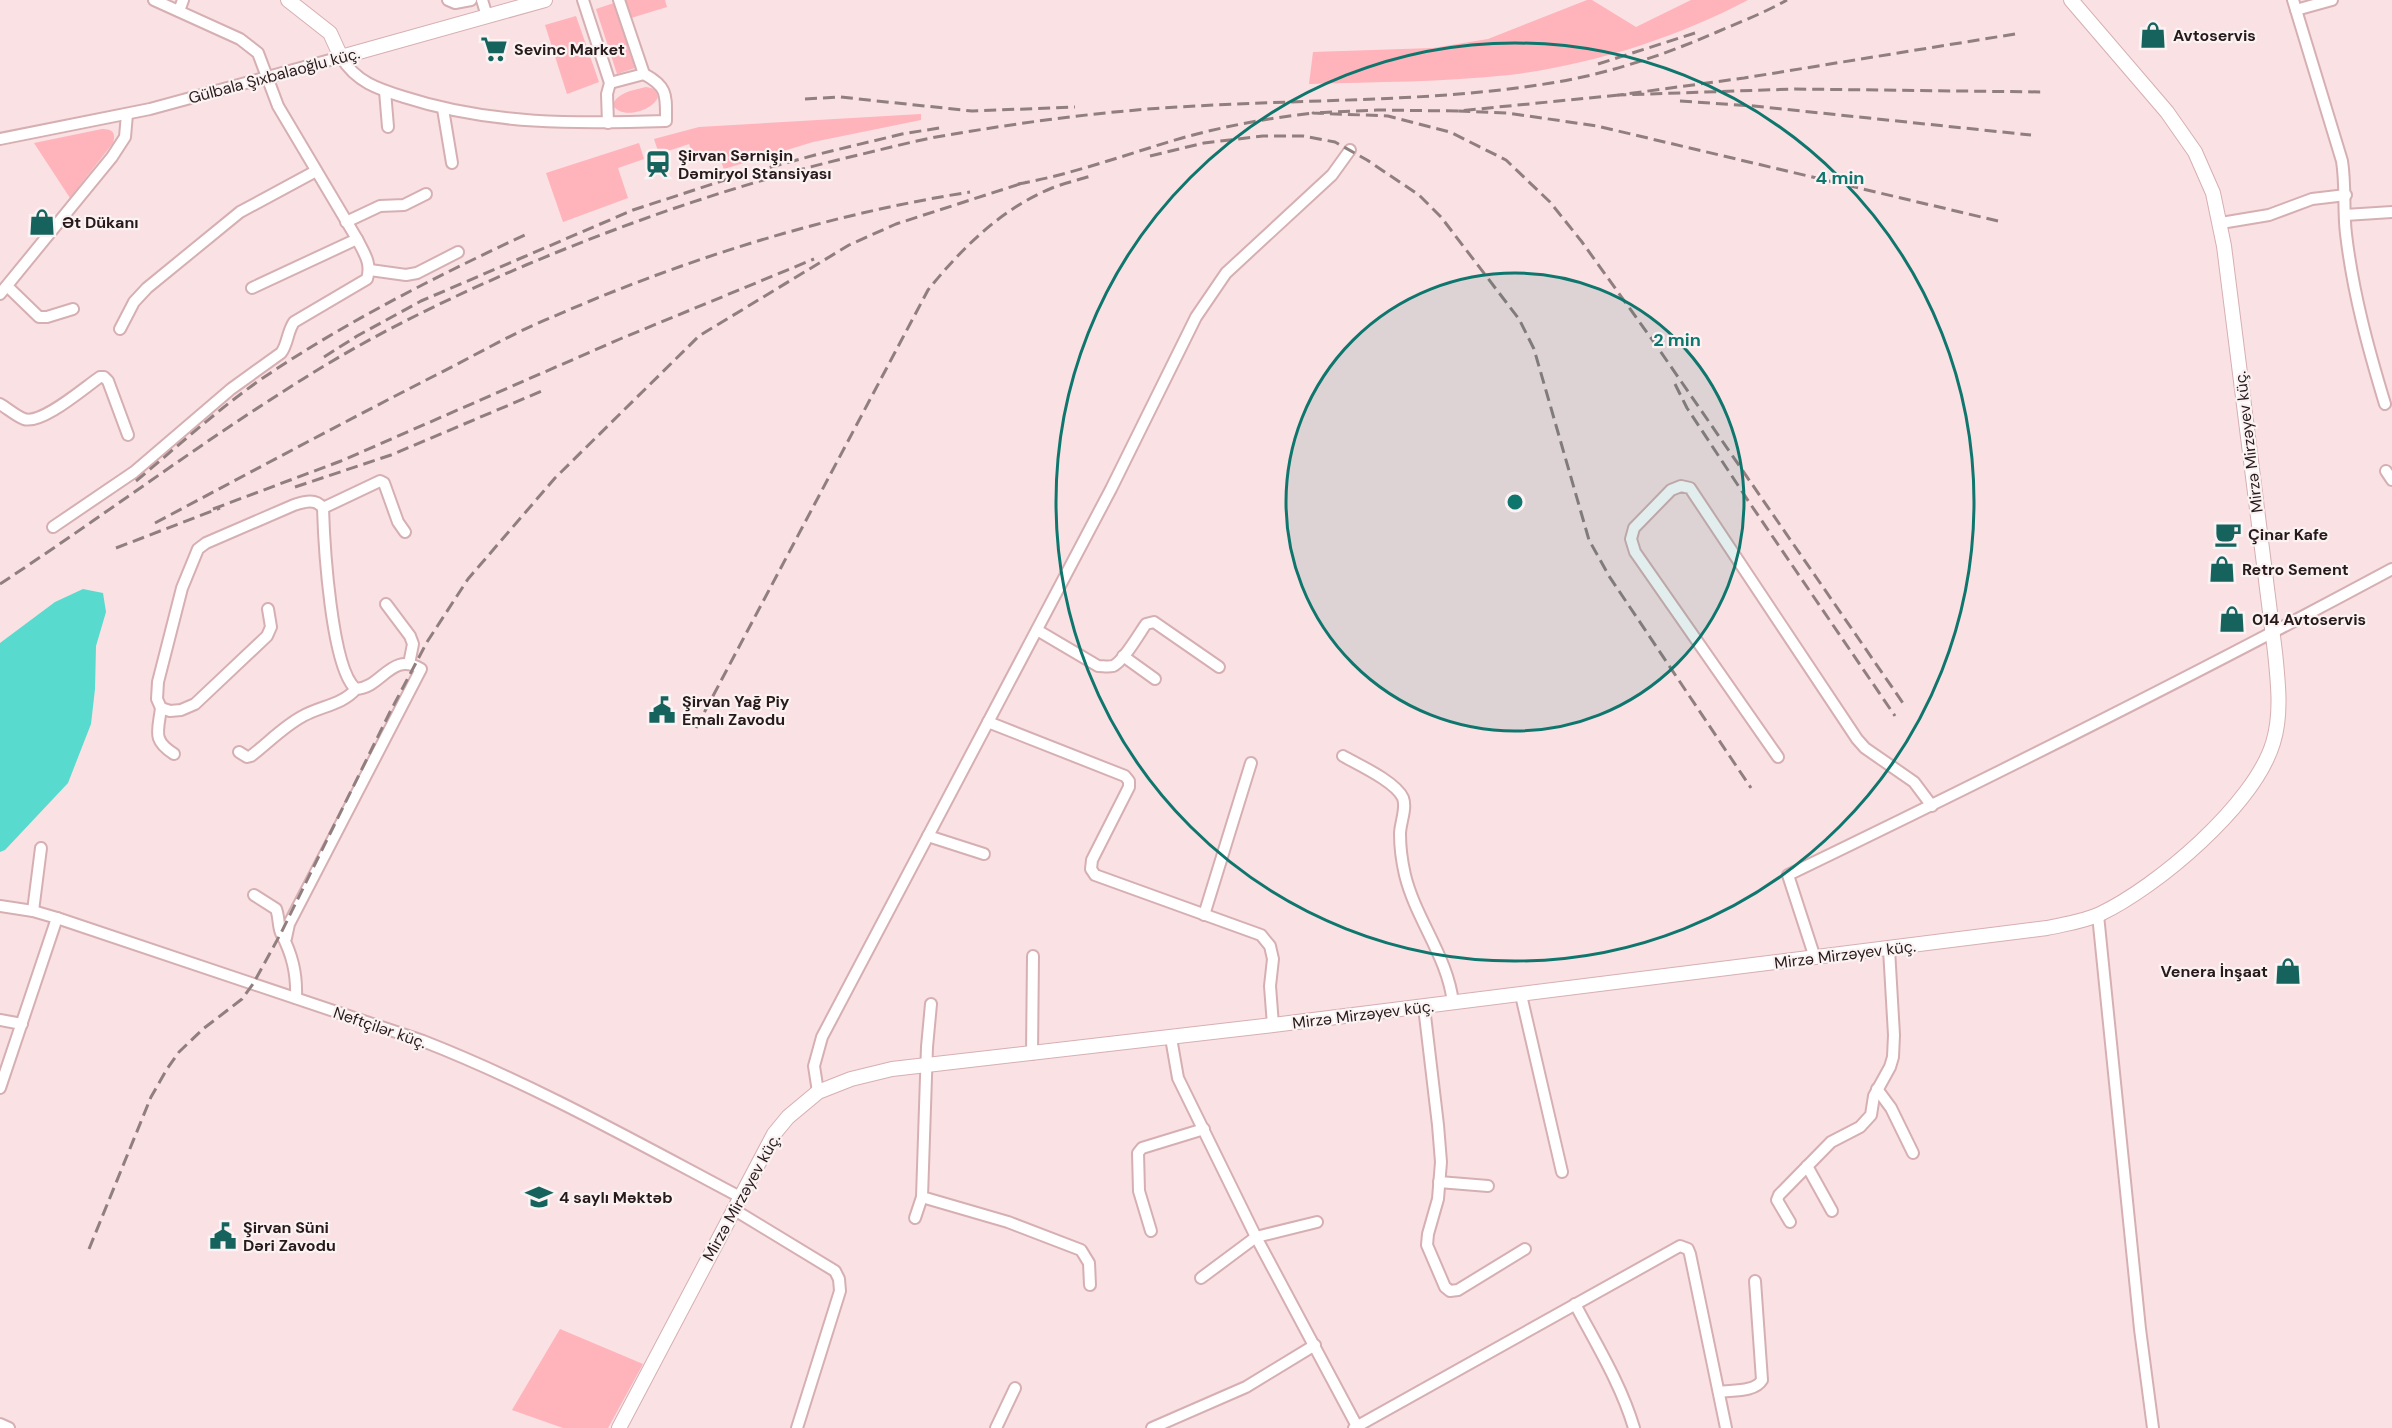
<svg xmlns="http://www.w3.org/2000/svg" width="2392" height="1428" font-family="'DM Sans',sans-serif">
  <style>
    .green { fill: #ffb3ba }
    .water { fill: #58dace }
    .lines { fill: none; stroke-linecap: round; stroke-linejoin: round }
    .minor-casing { stroke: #d6afb2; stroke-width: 14 }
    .major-casing { stroke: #d6afb2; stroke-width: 16 }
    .minor { stroke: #fff; stroke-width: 10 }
    .major { stroke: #fff; stroke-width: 14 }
    .rail { stroke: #917e7f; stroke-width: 3; stroke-dasharray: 12 6; stroke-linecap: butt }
    .ring { fill: none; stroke: #0f766e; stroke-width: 3 }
    .labels { text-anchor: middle; stroke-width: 4.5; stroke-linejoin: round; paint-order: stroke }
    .poi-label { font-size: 16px; font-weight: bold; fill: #281a1b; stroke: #fbf3f3; text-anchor: start }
    .street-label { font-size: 16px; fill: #281a1b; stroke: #fbf3f3 }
    .centre { fill: #0f766e; stroke: #fbf3f3; stroke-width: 3 }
    .ring-label { font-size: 18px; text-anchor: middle; font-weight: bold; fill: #0f766e; stroke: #fbf3f3; stroke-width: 4.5; stroke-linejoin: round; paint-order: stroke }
  </style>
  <rect width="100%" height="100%" fill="#fae1e3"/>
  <!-- green -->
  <g class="green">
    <polygon points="625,0 665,0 667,7 631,18"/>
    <path d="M1587,0H1592L1636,27L1691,0H1748C1676,38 1591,65 1509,75C1443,82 1376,82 1309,84L1313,52L1433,48L1488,39Z"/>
    <polygon points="614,3 635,68 617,74 596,9"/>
    <polygon points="576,16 599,82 567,94 545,25"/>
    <path d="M646,87C654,88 656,90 658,97C653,111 621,120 613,105C617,92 635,90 646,87Z"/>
    <polygon points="921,114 921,120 813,142 724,169 718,154 695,161 689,144 659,154 654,139 699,127"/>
    <path d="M102,129C113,129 116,133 113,143L70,198L34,143Z"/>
    <polygon points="639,143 644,159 618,168 628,198 563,222 546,173"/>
    <polygon points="560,1329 643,1364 608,1428 563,1428 512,1410"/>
  </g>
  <!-- water -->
  <polygon class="water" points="83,589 103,593 106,612 96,646 95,689 91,724 68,783 5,850 0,852 0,643 55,602"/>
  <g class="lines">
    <defs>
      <g id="minor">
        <polyline points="448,0 455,3 471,0"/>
        <polyline points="482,0 487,16"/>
        <polyline points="583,0 610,83 607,94 608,123"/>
        <path d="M2293,0L2342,161C2346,186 2343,210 2346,234C2353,293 2368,348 2385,404"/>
        <polyline points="2296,10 2332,0"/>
        <polyline points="179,11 183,0"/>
        <polyline points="610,83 644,74"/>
        <polyline points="385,91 388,127"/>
        <polyline points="443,109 452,163"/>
        <path d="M0,139L150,109L341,57C356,82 378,89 404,97C490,125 578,124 666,121C666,95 668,87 644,74L619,0"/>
        <polyline points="2345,215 2392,212"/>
        <polyline points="346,222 380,206 404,205 426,194"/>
        <polyline points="2221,223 2269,215 2312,199 2346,195"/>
        <polyline points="370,270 406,275 417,273 458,252"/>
        <polyline points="7,286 39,317 47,317 73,309"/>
        <polyline points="252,288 357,239"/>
        <polyline points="0,294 112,157 125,137 127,114"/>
        <polyline points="120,329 134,302 147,288 240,212 316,171"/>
        <path d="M0,404C7,408 16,416 24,419C42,425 85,387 100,377H104L108,381L128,435"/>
        <polyline points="2386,471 2392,480"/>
        <polyline points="323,508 380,481 384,483 398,522 405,532"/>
        <path d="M53,527L134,472L231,389L281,353C288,344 287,332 294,322L367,279C372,263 364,253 357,239L278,106L258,53L240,39L154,0"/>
        <polyline points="386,604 410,636 413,644 409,664"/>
        <path d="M268,609L271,627L267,636L195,704L181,710L170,711L161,708L157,699L158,682L182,588L198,549L206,543L294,505C304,502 315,498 323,508C324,542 331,669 356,689C382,688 391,651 421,669L289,924L286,938"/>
        <path d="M1037,630L1098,666C1103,666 1108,667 1113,666C1123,662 1139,634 1146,624L1154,622L1219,667"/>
        <polyline points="1123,656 1155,679"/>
        <path d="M161,708C158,732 152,740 174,754"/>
        <polyline points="988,722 1125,776 1129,781 1129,787 1092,860 1091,869 1095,875 1261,935 1270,946 1273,959 1270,986 1273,1025"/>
        <path d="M239,752L247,757L251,756C268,743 284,726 303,716C321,706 342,705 356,689"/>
        <path d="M1343,756C1359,765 1396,782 1403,798C1407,809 1400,823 1400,834C1400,848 1402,862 1405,875C1416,920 1448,957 1453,1003"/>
        <polyline points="1778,757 1635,552 1631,539 1634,528 1671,490 1681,486 1690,488 1857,739 1865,748 1914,782 1932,806"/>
        <polyline points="928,836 984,854"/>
        <path d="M254,895L276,909C279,916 278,926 281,933C292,954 297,973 296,998"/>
        <path d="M0,906L33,911L57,918L423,1041C533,1084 636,1142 740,1197"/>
        <polyline points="33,911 41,848"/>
        <polyline points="1204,915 1251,763"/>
        <polyline points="2098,915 2140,1329 2153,1428"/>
        <path d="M1815,958L1788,875C1991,777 2193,676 2392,569"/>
        <polyline points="1521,995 1562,1172"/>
        <polyline points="931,1004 927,1047 922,1197 1008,1222 1081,1250 1089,1263 1090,1285"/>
        <polyline points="1424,1007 1438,1125 1441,1162 1438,1199 1428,1234 1427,1245 1445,1287 1450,1291 1458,1290 1525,1249"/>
        <polyline points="0,1020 22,1024"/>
        <polyline points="1171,1038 1178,1078 1256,1237 1358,1428"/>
        <polyline points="1032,1054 1033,956"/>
        <polyline points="0,1088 57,918"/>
        <polyline points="1877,1089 1891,1108 1913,1153"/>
        <polyline points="818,1092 814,1066 822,1037 1111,489 1196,317 1226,273 1332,175 1350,150"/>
        <polyline points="1807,1166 1832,1211"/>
        <polyline points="1439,1182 1488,1186"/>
        <polyline points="733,1209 835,1271 839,1279 840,1291 797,1428"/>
        <polyline points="915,1218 922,1197"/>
        <polyline points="1790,1222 1777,1200 1779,1195 1831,1142 1860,1127 1871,1115 1874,1096 1890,1067 1893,1057 1894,1035 1889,949"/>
        <polyline points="1151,1231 1139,1191 1138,1153 1142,1148 1204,1129"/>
        <polyline points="1201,1278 1256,1237 1317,1222"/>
        <path d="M1575,1304C1596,1344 1621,1384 1634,1428"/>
        <path d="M1719,1392C1733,1390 1755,1392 1762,1380L1755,1281"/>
        <polyline points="0,1424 9,1428"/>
        <polyline points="996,1428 1015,1388"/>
        <polyline points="1152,1428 1246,1387 1315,1345"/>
        <polyline points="1354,1428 1680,1246 1688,1249 1690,1254 1726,1428"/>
      </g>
      <g id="major">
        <polyline points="288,0 330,33 341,57 545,0"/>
        <path d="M619,1428L774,1134L788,1117L818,1092L851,1079L892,1069L1273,1025L2047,928C2064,924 2083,922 2100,914C2157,887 2254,805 2273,743C2282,714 2278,682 2275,652L2224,246L2213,193L2195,152L2167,112L2071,0"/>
      </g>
    </defs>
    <!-- minor casing -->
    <use href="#minor" class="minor-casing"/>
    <!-- major casing -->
    <use href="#major" class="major-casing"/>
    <!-- minor -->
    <use href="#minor" class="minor"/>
    <!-- major -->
    <use href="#major" class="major"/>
    <!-- rail -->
    <g class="rail">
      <polyline points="2015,34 1744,78 1619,95 1795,89 2043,92"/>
      <polyline points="1598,64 1695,33"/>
      <polyline points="1619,95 1458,111 1507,113 1597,126 1998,221"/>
      <polyline points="805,99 840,97 972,111 1075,107"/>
      <polyline points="1680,101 1754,106 2031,135"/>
      <polyline points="1458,111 1377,110 1313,113 1388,116 1450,132 1506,160 1550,202 1582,242 1656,345 1905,706"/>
      <polyline points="1150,156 1204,143 1263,136 1303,136 1335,142 1367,160 1419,195 1441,217 1519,319 1534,349 1589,540 1609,576 1751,788"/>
      <path d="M1018,184C1074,174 1127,154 1182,138C1225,126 1269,118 1313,113"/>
      <polyline points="324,357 357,336 421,301 633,210 731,178 815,155 902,134 945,127"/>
      <polyline points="1675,384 1687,408 1749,502 1895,716"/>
      <path d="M136,481C177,447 216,411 260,380C345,322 437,276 529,233"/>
      <polyline points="295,487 391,455 542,391"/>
      <polyline points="213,509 341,461 620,339 814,259"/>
      <path d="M155,523C249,473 342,423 436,375C474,356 511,334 550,318C685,259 825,215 970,192"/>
      <polyline points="116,548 220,508"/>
      <path d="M0,584C102,517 200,443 303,379C374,334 449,298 526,265C633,220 741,183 854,156C885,149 916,140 948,135C1030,121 1113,110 1196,106C1315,99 1434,102 1551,83C1608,74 1664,55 1717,32C1740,22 1764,13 1787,0"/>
      <path d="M696,728L928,290C962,248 1001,209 1052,188C1065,183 1078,180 1091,176"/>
      <polyline points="89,1249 151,1097 167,1069 179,1052 203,1029 242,999 253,984 281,933 390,712 427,642 468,579 555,478 699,336 849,245 896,224 1026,182"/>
    </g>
  </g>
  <!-- distance rings -->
  <circle cx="1515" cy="502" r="229" fill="#0f766e" fill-opacity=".12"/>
  <g class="ring">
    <circle cx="1515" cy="502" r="229"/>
    <circle cx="1515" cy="502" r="459"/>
  </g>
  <!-- icons -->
  <defs>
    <symbol id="shop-bare" viewBox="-9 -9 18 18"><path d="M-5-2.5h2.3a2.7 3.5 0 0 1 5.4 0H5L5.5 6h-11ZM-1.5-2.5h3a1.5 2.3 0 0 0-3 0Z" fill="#16635d" stroke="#fbf3f3" stroke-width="2.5" paint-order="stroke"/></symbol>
    <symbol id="supermarket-bare" viewBox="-9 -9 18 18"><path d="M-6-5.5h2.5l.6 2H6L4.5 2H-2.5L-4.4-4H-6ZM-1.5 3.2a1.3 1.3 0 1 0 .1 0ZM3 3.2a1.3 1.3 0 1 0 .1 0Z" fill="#16635d" stroke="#fbf3f3" stroke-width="2.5" paint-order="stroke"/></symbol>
    <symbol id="station-bare" viewBox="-9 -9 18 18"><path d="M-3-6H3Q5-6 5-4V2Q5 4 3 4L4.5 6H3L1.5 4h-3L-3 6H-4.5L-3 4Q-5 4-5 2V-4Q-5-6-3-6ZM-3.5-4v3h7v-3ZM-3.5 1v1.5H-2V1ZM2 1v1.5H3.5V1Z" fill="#16635d" stroke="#fbf3f3" stroke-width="2.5" paint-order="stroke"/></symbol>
    <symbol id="cafe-bare" viewBox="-9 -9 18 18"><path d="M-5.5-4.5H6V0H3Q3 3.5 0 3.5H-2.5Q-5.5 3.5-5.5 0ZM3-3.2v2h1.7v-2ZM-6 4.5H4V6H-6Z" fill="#16635d" stroke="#fbf3f3" stroke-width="2.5" paint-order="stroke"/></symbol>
    <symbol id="civic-bare" viewBox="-9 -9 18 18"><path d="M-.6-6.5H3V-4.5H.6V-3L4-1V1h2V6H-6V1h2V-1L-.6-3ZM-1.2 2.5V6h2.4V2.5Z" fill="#16635d" stroke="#fbf3f3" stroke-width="2.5" paint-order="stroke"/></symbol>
    <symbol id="school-bare" viewBox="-9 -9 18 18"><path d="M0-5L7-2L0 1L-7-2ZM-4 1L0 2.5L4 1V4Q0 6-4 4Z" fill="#16635d" stroke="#fbf3f3" stroke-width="2.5" paint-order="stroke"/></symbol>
  </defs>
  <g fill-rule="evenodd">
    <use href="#shop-bare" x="2134" y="16" width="38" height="38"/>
    <use href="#supermarket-bare" x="475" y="30" width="38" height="38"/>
    <use href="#station-bare" x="639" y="145" width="38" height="38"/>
    <use href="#shop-bare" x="23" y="203" width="38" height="38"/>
    <use href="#cafe-bare" x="2209" y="515" width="38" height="38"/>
    <use href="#shop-bare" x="2203" y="550" width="38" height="38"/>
    <use href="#shop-bare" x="2213" y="600" width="38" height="38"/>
    <use href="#civic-bare" x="643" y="691" width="38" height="38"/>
    <use href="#shop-bare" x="2269" y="952" width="38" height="38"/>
    <use href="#school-bare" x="520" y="1178" width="38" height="38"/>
    <use href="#civic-bare" x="204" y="1217" width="38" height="38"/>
  </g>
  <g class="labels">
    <!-- poi labels -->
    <g class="poi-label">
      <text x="2173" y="41">Avtoservis</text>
      <text x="514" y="55">Sevinc Market</text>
      <text x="678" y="161">Şirvan Sərnişin<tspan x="678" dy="18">Dəmiryol Stansiyası</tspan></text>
      <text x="62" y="228">Ət Dükanı</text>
      <text x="2248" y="540">Çinar Kafe</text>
      <text x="2242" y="575">Retro Sement</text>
      <text x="2252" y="625">014 Avtoservis</text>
      <text x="682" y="707">Şirvan Yağ Piy<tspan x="682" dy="18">Emalı Zavodu</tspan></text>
      <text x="2268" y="977" text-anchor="end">Venera İnşaat</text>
      <text x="559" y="1203">4 saylı Məktəb</text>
      <text x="243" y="1233">Şirvan Süni<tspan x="243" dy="18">Dəri Zavodu</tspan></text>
    </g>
    <!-- street labels -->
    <g class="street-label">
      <text transform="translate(274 75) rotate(-15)" y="6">Gülbala Şıxbalaoğlu küç.</text>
      <text transform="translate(2248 442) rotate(-97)" y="6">Mirzə Mirzəyev küç.</text>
      <text transform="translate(1845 954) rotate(-7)" y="6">Mirzə Mirzəyev küç.</text>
      <text transform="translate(1363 1014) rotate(-7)" y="6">Mirzə Mirzəyev küç.</text>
      <text transform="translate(380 1027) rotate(19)" y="6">Neftçilər küç.</text>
      <text transform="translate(741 1197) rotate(-61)" y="6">Mirzə Mirzəyev küç.</text>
    </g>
  </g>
  <circle cx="1515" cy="502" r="9" class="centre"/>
  <g class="ring-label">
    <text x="1840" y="184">4 min</text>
    <text x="1677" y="346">2 min</text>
  </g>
</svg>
